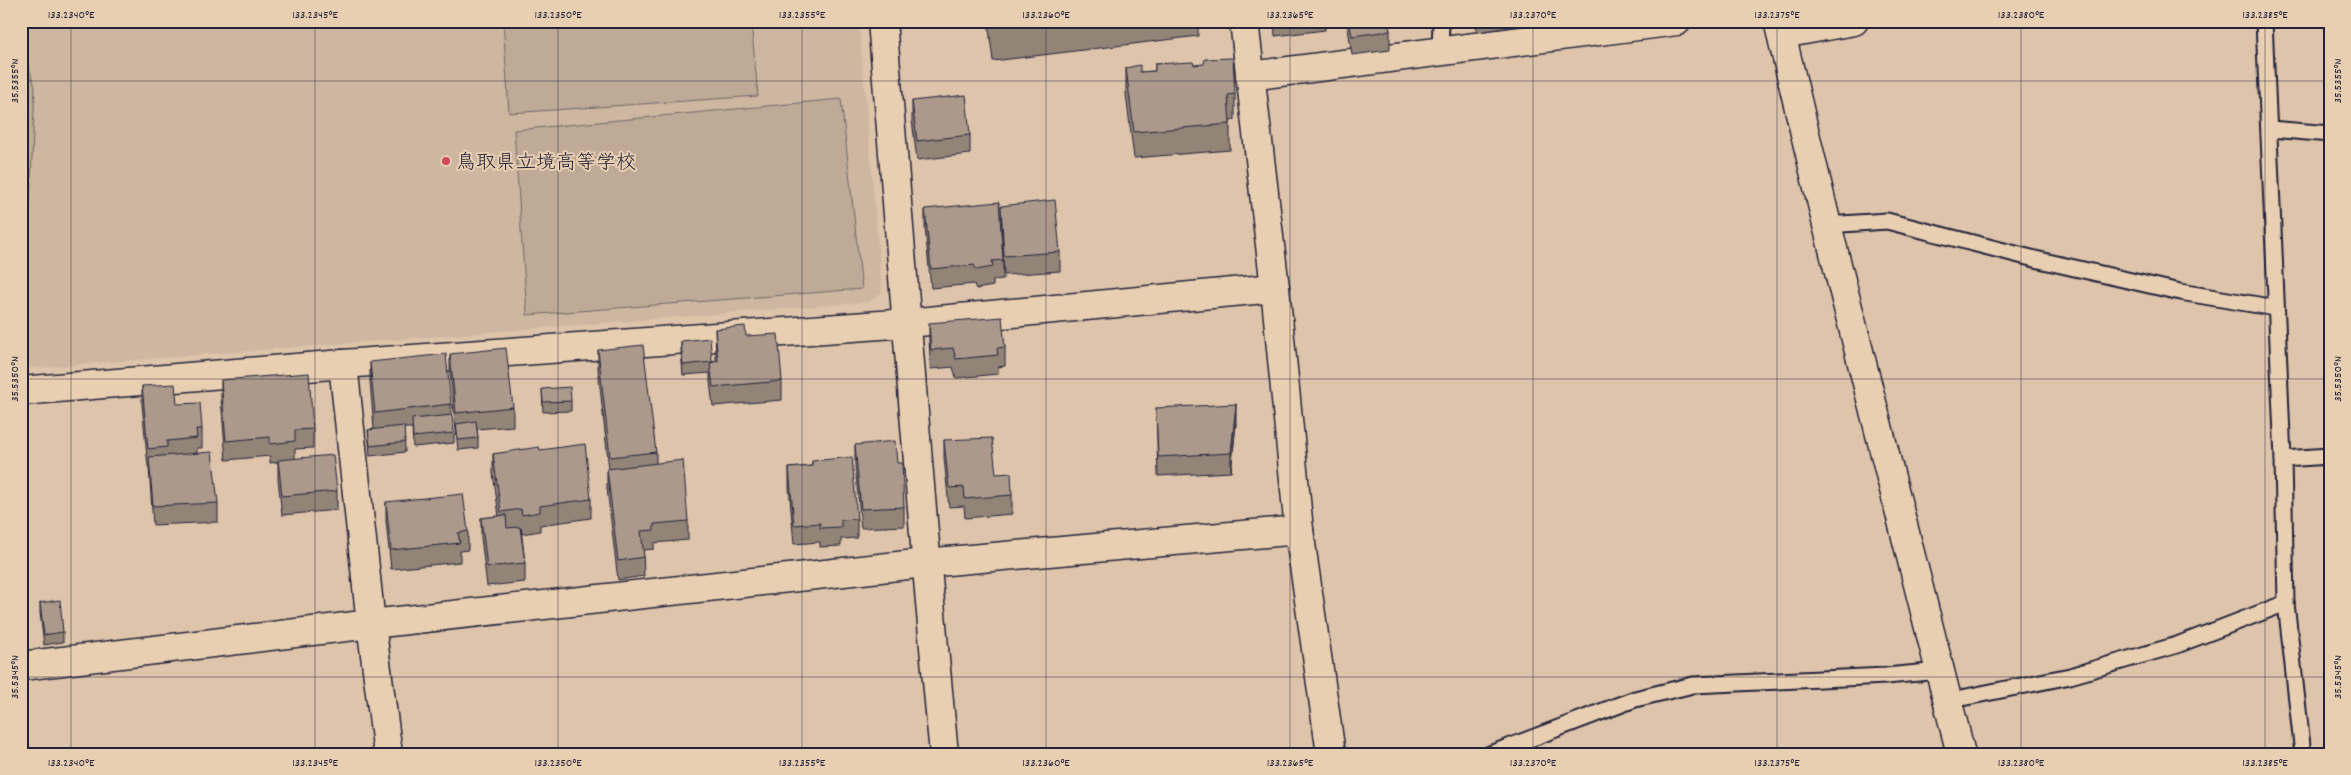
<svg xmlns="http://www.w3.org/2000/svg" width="2351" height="775" font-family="Dekko,'Klee One',sans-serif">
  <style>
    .built { fill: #ceb7a1 }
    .grass { fill: #beaa97; stroke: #706669 }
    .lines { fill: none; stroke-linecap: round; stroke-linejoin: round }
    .service-casing { stroke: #22223b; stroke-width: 19 }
    .minor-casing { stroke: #22223b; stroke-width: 31 }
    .tertiary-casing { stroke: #22223b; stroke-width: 31 }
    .service { stroke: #e9cfb1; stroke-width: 15 }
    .minor { stroke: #e9cfb1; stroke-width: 28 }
    .tertiary { stroke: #e9cfb1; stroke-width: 28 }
    .wall { fill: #938478; stroke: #22223b }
    .shaded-wall { fill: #786b62; stroke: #22223b }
    .building { fill: #ab998c; stroke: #22223b }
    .ticks { fill: none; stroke: #22223b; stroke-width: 1; stroke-opacity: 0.45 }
    .poi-dot { fill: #d1495b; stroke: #e9cfb1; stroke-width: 2 }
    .labels { text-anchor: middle; stroke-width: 4; stroke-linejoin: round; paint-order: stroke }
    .poi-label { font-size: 20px; fill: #22223b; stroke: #e9cfb1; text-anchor: start }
    .neatline { fill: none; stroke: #22223b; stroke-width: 2 }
    .ticks-label { font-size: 12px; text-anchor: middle; fill: #22223b }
  </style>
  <rect width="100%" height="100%" fill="#ddc4aa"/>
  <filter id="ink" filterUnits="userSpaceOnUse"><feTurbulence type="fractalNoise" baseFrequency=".02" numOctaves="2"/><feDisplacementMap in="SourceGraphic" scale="10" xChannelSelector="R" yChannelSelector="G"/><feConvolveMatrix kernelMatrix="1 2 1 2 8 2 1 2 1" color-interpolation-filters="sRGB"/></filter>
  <g filter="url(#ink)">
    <!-- built -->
    <polygon class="built" points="21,21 859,21 882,292 869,302 21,369"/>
    <!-- grass -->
    <g class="grass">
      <polygon points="503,21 751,21 758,96 509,113"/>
      <polygon points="21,43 35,87 29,229 21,243"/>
      <polygon points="841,99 862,289 527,315 514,130"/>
    </g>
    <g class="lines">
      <defs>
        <g id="service">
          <polyline points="2264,21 2283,459 2286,603"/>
          <polyline points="1440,53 1441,21"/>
          <polyline points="2270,129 2330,134"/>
          <polyline points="1827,225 1887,221 2035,259 2180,292 2276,308"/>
          <polyline points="2283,459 2330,456"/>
          <polyline points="1947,701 2070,676 2177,645 2286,603 2303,754"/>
          <polyline points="1490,754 1635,699 1693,685 1886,676 1940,671"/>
        </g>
        <g id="minor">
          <path d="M882,21C903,265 920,510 944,754"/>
          <polyline points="1244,21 1275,288 1299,530 1331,754"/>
          <polyline points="1782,34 1854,21"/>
          <polyline points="1250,76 1677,21"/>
          <polyline points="343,364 371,624 388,754"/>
          <polyline points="21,391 343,364 908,323 1275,288"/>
          <polyline points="21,666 371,624 925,563 1299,530"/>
        </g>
        <polyline id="tertiary" points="1778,21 1827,225 1961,754"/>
      </defs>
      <!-- service casing -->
      <use href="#service" class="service-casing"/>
      <!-- minor casing -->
      <use href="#minor" class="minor-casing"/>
      <!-- tertiary casing -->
      <use href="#tertiary" class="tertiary-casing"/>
      <!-- service -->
      <use href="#service" class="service"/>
      <!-- minor -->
      <use href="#minor" class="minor"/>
      <!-- tertiary -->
      <use href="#tertiary" class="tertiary"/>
    </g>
    <!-- wall -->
    <g class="wall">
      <polygon points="988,21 1198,21 1198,36 993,61"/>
      <polygon points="1274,21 1325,21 1325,30 1275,36"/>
      <polygon points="1347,21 1388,21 1390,31 1390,50 1352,55"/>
      <polygon points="1476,21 1532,21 1532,24 1477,32"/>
      <polygon points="1155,64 1194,65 1235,94 1235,120 1230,121 1230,150 1134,158 1126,94 1126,68 1140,72 1155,71"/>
      <polygon points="912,101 970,135 970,154 917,160 912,120"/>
      <polygon points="1001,206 1060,252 1060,271 1004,275 1001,225"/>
      <polygon points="925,209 1003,260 1003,279 993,280 993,286 976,289 974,284 931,288 925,228"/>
      <polygon points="929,323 1005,347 1005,366 998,367 998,374 956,378 953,367 931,369 929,342"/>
      <polygon points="715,329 746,336 782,381 782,400 713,406 710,382 710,373 683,375 681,351 681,341 712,362 716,361"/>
      <polygon points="598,350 656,452 656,463 688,521 688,540 654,543 654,549 643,550 644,576 618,580 607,488 607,469 609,469 598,369"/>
      <polygon points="450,354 513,407 513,426 477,429 478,438 478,448 458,450 450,373"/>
      <polygon points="370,362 451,404 451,415 454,433 454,443 413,447 412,428 404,428 405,452 370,456 368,430 374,429 370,381"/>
      <polygon points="221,380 313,429 313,448 295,449 295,459 337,491 337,510 282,515 278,479 278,462 270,463 270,456 226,460 221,399"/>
      <polygon points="142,386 177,404 202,429 202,448 197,448 197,453 218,503 218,522 153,525 149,467 148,467 142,405"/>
      <polygon points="542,389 571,401 571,411 543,412"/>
      <polygon points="1156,408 1236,423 1231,472 1158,476"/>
      <polygon points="944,440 996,474 1012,495 1012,514 965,518 964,506 949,507 944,458"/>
      <polygon points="855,445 897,463 904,507 904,526 861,528 855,464"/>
      <polygon points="540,450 591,499 591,518 540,525 540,531 522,534 521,528 525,563 525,582 487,586 481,537 481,518 499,516 493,473 493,454"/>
      <polygon points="812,461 857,519 857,538 841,539 841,546 820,547 820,542 794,544 789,487 789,468 812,466"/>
      <polygon points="386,502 468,531 468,550 460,551 460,562 391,569 386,521"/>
      <polygon points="40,603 63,632 63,642 44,645 40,613"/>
    </g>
    <!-- shaded-wall -->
    <polygon class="shaded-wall" points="1236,404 1236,423 1231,472 1231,453"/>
    <!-- building -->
    <g class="building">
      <polygon points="1349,21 1388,21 1390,31 1352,36"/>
      <polygon points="1233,58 1235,94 1228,95 1230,124 1134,132 1126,68 1140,65 1140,72 1155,71 1155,64 1193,62 1194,65 1204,64 1205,59"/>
      <polygon points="966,95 970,135 917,141 912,101"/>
      <polygon points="1055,200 1060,252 1004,256 1001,206"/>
      <polygon points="999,202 1003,260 992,261 993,267 976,270 974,265 931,269 925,209"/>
      <polygon points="1002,317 1005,347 997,348 998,355 956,359 953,348 931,350 929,323"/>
      <polygon points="745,326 746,336 778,334 782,381 713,387 710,363 718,361 715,329"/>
      <polygon points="710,338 712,362 683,365 681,341"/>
      <polygon points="643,345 656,452 610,457 598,350"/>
      <polygon points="506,348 513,407 456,413 450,354"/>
      <polygon points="446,354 451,404 375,413 370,362"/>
      <polygon points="309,373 313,429 295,430 295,441 270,444 270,437 226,441 221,380"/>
      <polygon points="175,384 177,404 200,403 202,429 196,429 197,438 167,441 167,447 148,449 142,386"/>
      <polygon points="570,387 571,401 543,402 542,389"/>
      <polygon points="1236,404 1231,453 1158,457 1156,408"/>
      <polygon points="452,415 454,433 413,437 412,419"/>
      <polygon points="476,421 478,438 458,440 456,424"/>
      <polygon points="404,426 405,442 370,446 368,430"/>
      <polygon points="992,438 996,474 1011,473 1012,495 965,499 964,487 949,488 944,440"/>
      <polygon points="895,441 897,463 902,463 904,507 861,509 855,445"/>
      <polygon points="585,444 591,499 540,506 540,512 522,515 521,509 501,512 493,454 539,447 540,450"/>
      <polygon points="212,452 218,503 153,506 149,457"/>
      <polygon points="333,455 337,491 282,496 278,460"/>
      <polygon points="852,457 857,519 841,520 841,527 820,528 820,523 794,525 789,468 812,466 812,461"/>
      <polygon points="683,460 688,521 654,524 654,530 641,531 644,557 618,561 607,469"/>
      <polygon points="463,494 468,531 458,533 460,543 391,550 386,502"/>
      <polygon points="506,515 507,528 520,527 525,563 487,567 481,518"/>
      <polygon points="60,600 63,632 44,635 40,603"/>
    </g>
  </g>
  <!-- ticks -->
  <path class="ticks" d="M71,21V754M315,21V754M558,21V754M802,21V754M1046,21V754M1290,21V754M1533,21V754M1777,21V754M2021,21V754M2265,21V754M21,81H2330M21,379H2330M21,677H2330"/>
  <!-- markers -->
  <circle class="poi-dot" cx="446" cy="161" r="5"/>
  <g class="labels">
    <!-- poi labels -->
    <g class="poi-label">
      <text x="456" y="168">鳥取県立境高等学校</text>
    </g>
  </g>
  <!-- margin -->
  <rect width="2351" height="775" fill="none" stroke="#e9cfb1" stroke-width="55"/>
  <rect x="28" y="28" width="2296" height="720" class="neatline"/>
  <g class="ticks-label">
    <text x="71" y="18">133.2340°E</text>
    <text x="315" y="18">133.2345°E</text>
    <text x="558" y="18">133.2350°E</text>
    <text x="802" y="18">133.2355°E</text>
    <text x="1046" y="18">133.2360°E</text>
    <text x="1290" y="18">133.2365°E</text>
    <text x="1533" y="18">133.2370°E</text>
    <text x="1777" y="18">133.2375°E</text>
    <text x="2021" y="18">133.2380°E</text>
    <text x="2265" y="18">133.2385°E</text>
    <text transform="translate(14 81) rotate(-90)" y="4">35.5355°N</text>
    <text transform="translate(2337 81) rotate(-90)" y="4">35.5355°N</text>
    <text transform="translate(14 379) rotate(-90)" y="4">35.5350°N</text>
    <text transform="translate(2337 379) rotate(-90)" y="4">35.5350°N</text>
    <text transform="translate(14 677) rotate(-90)" y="4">35.5345°N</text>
    <text transform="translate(2337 677) rotate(-90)" y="4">35.5345°N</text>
    <text x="71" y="766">133.2340°E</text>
    <text x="315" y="766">133.2345°E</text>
    <text x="558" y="766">133.2350°E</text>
    <text x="802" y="766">133.2355°E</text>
    <text x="1046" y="766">133.2360°E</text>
    <text x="1290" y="766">133.2365°E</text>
    <text x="1533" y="766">133.2370°E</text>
    <text x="1777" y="766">133.2375°E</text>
    <text x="2021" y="766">133.2380°E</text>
    <text x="2265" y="766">133.2385°E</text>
  </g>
</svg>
